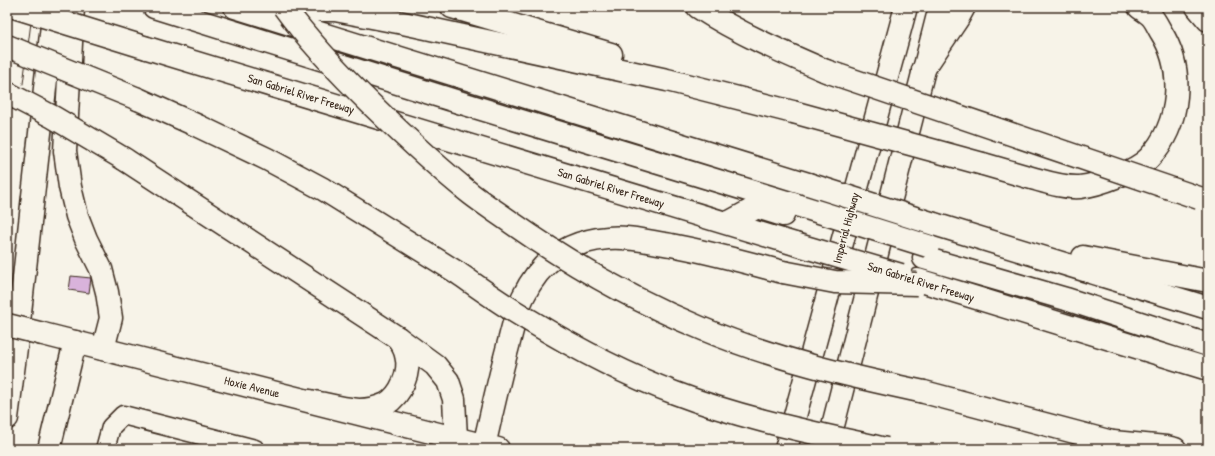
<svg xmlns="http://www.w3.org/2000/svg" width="1215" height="456" font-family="'Patrick Hand',sans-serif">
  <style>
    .building { fill: #d9b3db; stroke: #3b2a1e }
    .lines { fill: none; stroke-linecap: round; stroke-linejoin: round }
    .minor-casing { stroke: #3b2a1e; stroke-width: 21 }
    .secondary-casing { stroke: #3b2a1e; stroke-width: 25 }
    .primary-casing { stroke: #3b2a1e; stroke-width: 25 }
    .motorway-casing { stroke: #3b2a1e; stroke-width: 25 }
    .minor { stroke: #f7f3e8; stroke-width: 18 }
    .secondary { stroke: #f7f3e8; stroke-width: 22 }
    .primary { stroke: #f7f3e8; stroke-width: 22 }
    .motorway { stroke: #f7f3e8; stroke-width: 22 }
    .tram { stroke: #3b2a1e; stroke-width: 1 }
    .secondary-bridge-casing { stroke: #3b2a1e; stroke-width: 25; stroke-linecap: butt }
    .motorway-bridge-casing { stroke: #3b2a1e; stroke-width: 25; stroke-linecap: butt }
    .secondary-bridge { stroke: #f7f3e8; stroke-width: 22 }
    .motorway-bridge { stroke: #f7f3e8; stroke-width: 22 }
    .labels { text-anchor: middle; stroke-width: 3.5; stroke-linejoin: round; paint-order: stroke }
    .street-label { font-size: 12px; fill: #3b2a1e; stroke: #f7f3e8 }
  </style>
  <rect width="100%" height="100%" fill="#f7f3e8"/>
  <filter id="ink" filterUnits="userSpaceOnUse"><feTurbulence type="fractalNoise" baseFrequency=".025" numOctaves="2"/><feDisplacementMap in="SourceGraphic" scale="8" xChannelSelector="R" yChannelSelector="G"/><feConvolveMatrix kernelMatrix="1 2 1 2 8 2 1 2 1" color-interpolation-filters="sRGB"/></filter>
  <g filter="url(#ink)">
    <!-- building -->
    <polygon class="building" points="71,276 91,278 89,293 69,290"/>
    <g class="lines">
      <defs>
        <polyline id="minor" points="105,449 111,427 123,415 255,449"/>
        <polyline id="secondary" points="43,334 498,449"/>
        <g id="primary">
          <polyline points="786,449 906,7"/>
          <polyline points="827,449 940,7"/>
        </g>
        <g id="motorway">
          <polyline points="73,7 65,151 70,187 77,216 86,239 101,269 107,292 111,318 103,349"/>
          <polyline points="154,7 465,104 800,206"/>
          <polyline points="235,7 808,184"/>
          <polyline points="452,7 611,54"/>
          <path d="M698,7C738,33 782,52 826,71"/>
          <polyline points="1197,7 1208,20"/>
          <polyline points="270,10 335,10 403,23 667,80 793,112"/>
          <polyline points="147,48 795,244"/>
          <polyline points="923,70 958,18 964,7"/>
          <polyline points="138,99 198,126 267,159 323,189 458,273"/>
          <polyline points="124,159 398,338 435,365 448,381 454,399 456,438"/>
          <path d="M983,164C1000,169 1018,174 1035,179C1049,183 1065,188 1080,187C1098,185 1137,171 1149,158C1181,124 1185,70 1161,32C1158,27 1155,20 1151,16C1148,13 1143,10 1139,7"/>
          <polyline points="728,223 757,207 783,215"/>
          <polyline points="934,224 1208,308"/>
          <polyline points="1083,257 1208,281"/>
          <polyline points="924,258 1066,299 1208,345"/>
          <polyline points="918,280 1208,369"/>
          <polyline points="924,392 1112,442 1129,449"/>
          <path d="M310,401C325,404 343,409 359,410C368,410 377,408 386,404C401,395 411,372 406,355C405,349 401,343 398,338"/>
          <polyline points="7,418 17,340 54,7"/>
          <polyline points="1113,442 1166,447 1175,449"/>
          <path d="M484,446C492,412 499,379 508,346C512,330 516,312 523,297C540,261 568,241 608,238C629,236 650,242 671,245C709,252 745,262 783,272"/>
          <polyline points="49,449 75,342"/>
        </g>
      </defs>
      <!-- minor casing -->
      <use href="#minor" class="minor-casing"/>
      <!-- secondary casing -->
      <use href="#secondary" class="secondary-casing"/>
      <!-- primary casing -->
      <use href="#primary" class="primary-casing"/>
      <!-- motorway casing -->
      <use href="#motorway" class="motorway-casing"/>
      <!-- minor -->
      <use href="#minor" class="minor"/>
      <!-- secondary -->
      <use href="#secondary" class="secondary"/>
      <!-- primary -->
      <use href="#primary" class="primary"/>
      <!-- motorway -->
      <use href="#motorway" class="motorway"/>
      <!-- tram -->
      <g class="tram">
        <polyline points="7,12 8,7"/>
        <polyline points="23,84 33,7"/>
      </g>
      <defs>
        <polyline id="secondary-bridge" points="7,325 43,334"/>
        <g id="motorway-bridge">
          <polyline points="14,7 147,48"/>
          <path d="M284,7C310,43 342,76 374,107C405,137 437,167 471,194C484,204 498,213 512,223C572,265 635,301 703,329C774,359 849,376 924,392"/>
          <polyline points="7,46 138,99"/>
          <polyline points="826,71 1199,198"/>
          <polyline points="7,93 53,117 124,159"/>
          <polyline points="793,112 983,164"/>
          <polyline points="808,184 934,224"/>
          <polyline points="800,206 928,246"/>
          <polyline points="795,244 901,275"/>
          <polyline points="783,272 835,282 917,284"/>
          <path d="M458,273C481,289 504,306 529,320C575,348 624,374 675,393C743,419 815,433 886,449"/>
        </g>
      </defs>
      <!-- secondary-bridge casing -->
      <use href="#secondary-bridge" class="secondary-bridge-casing"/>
      <!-- motorway-bridge casing -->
      <use href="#motorway-bridge" class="motorway-bridge-casing"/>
      <!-- secondary-bridge -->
      <use href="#secondary-bridge" class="secondary-bridge"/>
      <!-- motorway-bridge -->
      <use href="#motorway-bridge" class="motorway-bridge"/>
    </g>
  </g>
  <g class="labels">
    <!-- street labels -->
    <g class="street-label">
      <text transform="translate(301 94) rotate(17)" y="4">San Gabriel River Freeway</text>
      <text transform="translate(611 188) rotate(17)" y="4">San Gabriel River Freeway</text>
      <text transform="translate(846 228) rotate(-75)" y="4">Imperial Highway</text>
      <text transform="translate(921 282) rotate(17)" y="4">San Gabriel River Freeway</text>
      <text transform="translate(252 387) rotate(14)" y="4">Hoxie Avenue</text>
    </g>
  </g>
  <!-- margin -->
  <rect width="1215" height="456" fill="none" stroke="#f7f3e8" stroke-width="24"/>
  <rect x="12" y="12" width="1191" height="432" fill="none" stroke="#3b2a1e" stroke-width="1.5" filter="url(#ink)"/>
</svg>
